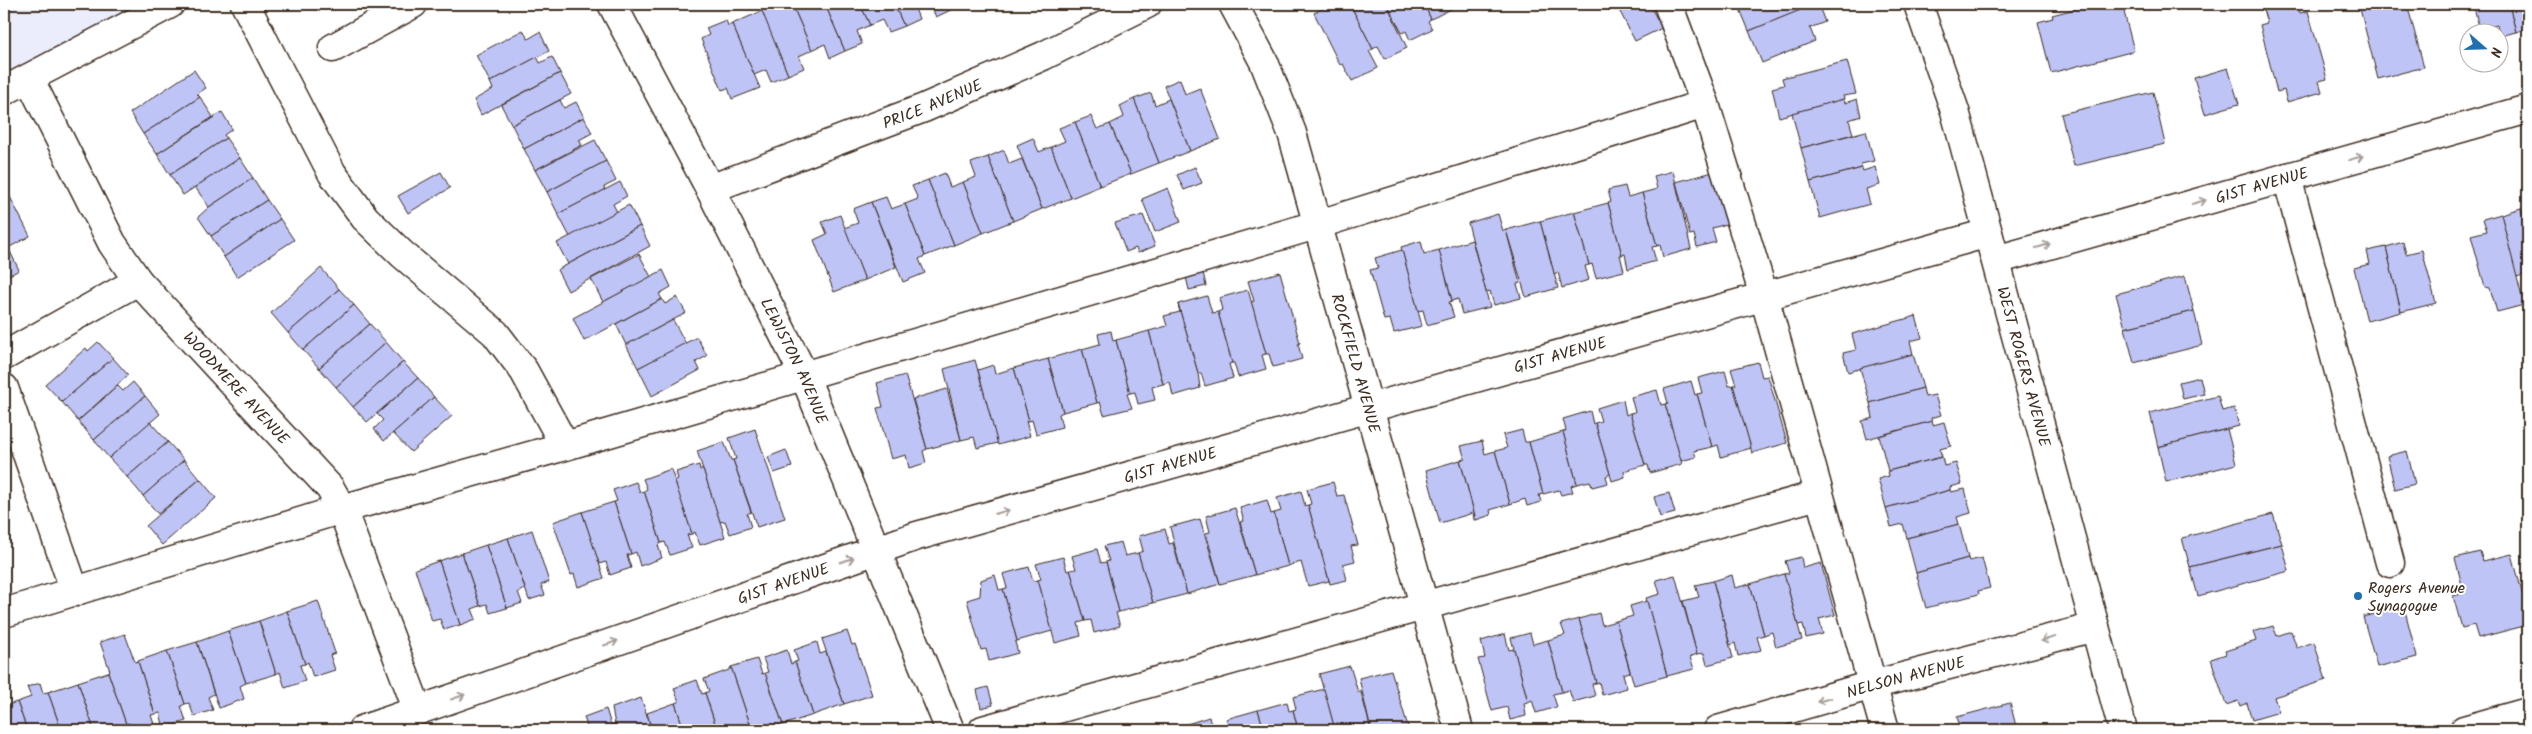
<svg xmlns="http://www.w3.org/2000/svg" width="2532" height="734" font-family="Kalam,sans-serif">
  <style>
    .built { fill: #ecedfc }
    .building { fill: #bec4f6; stroke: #3b2a1e }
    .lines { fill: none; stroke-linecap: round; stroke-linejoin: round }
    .minor-casing { stroke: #3b2a1e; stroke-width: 31 }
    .minor { stroke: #fff; stroke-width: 28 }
    .oneway { stroke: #a79f9a }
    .poi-dot { fill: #1f6fb2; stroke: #fff; stroke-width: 2 }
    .labels { text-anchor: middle; stroke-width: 4; stroke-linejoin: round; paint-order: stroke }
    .street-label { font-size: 16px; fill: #3b2a1e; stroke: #fff }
    .poi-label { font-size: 16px; fill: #3b2a1e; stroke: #fff; text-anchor: start }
  </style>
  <rect width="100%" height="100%" fill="#fff"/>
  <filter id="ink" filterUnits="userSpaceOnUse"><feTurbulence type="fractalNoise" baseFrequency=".02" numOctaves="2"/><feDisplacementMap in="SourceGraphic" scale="10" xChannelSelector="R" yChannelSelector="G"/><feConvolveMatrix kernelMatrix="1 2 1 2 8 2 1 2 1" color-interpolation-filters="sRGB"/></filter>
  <g filter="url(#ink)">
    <!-- built -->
    <polygon class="built" points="4,4 185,4 4,98"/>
    <!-- building -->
    <g class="building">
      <polygon points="758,4 773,4 774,6 792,4 812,50 799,56 804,68 788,75"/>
      <polygon points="792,4 825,4 845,51 830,58 825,44 812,50"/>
      <polygon points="825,4 860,4 870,25 857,31 862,44 845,51"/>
      <polygon points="860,4 894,4 904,26 888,32 882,20 870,25"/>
      <polygon points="894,4 920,4 914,6 919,19 904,26"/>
      <polygon points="930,4 953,4 955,8 936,17"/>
      <polygon points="1323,4 1350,4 1373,49 1369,51 1378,68 1352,81 1343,64 1340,65 1314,13 1325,7"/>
      <polygon points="1350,4 1387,4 1407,48 1385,59 1378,46 1373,49"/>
      <polygon points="1387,4 1424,4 1431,19 1428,21 1432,29 1410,40 1406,31 1402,33"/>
      <polygon points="1424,4 1461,4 1431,19"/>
      <polygon points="1616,4 1649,4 1662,28 1635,41"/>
      <polygon points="1738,4 1801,4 1804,9 1749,31"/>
      <polygon points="1815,4 1818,4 1825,22 1810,28 1815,41 1762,63 1749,31"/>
      <polygon points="2094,4 2122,4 2134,51 2051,73 2038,22 2053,18 2052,15"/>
      <polygon points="2270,4 2284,4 2285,7 2298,4 2300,13 2308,11 2327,79 2319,81 2322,92 2287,102 2284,90 2277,92 2260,25 2267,23 2262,6"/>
      <polygon points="2369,4 2407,4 2424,67 2378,79 2360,9 2370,6"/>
      <polygon points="2473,4 2509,4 2516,32 2500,36 2497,25 2480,30"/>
      <polygon points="2509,4 2528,4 2528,28 2516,32"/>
      <polygon points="762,11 788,75 771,82 766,70 754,75 732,24"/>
      <polygon points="726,20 728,26 732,24 760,88 732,99 728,88 722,90 701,39 709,35 706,28"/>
      <polygon points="523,30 528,39 540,32 549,51 490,82 476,55"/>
      <polygon points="537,57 540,63 552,57 560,73 481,115 474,100 493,89 490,82"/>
      <polygon points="1847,61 1856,94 1843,96 1844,99 1779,117 1772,88 1784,85 1782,78"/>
      <polygon points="2228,68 2239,104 2205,114 2194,78"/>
      <polygon points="194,70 206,88 197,94 200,97 143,134 130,113"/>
      <polygon points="560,73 571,94 512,125 501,105"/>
      <polygon points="1180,79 1185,94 1200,88 1220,139 1190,151 1164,86"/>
      <polygon points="2153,92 2165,144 2074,166 2061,114"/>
      <polygon points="1151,93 1155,105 1169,99 1190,151 1159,163 1134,99"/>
      <polygon points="200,97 213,117 157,154 143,134"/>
      <polygon points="1134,99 1159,163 1131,174 1110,124 1124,117 1120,106"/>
      <polygon points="1844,99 1845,103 1857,99 1861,116 1849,120 1853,134 1801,148 1792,113"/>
      <polygon points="560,100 564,108 576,102 584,117 524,149 512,125"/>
      <polygon points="222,112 232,129 224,135 226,138 170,175 157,154"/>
      <polygon points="1091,116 1097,129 1110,124 1131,174 1100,186 1075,122"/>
      <polygon points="584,117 592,133 579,140 582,145 535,170 524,149"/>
      <polygon points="1075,122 1100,186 1071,198 1051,147 1065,141 1059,128"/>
      <polygon points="1866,131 1874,161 1861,164 1862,168 1810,182 1801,148"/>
      <polygon points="226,138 240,158 183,195 170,175"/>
      <polygon points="1033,138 1039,152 1051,147 1071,198 1042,209 1017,145"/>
      <polygon points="595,140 606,161 547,192 535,170"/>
      <polygon points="1004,150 1009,164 1022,159 1042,209 1013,221 988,157"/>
      <polygon points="988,157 1013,221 983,233 963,182 976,177 971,163"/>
      <polygon points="240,158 253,178 209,207 195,187"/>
      <polygon points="606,161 616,181 604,187 605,190 558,214 547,192"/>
      <polygon points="1195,167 1202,183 1184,190 1177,175"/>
      <polygon points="1875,167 1880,185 1866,189 1870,204 1820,218 1810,182 1862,168 1863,171"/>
      <polygon points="1673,171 1691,249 1663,257 1660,245 1657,246 1642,193 1657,189 1654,176"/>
      <polygon points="441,172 450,188 408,213 398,196"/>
      <polygon points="1713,172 1727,224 1712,228 1716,242 1697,247 1694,234 1690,235 1676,182"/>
      <polygon points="945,173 950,187 963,182 983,233 954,245 928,180"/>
      <polygon points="253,178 267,200 211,236 198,217 209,207"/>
      <polygon points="928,180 954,245 925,256 905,204 918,199 912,186"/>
      <polygon points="620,182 627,196 613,204 617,212 570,237 558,214"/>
      <polygon points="4,185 30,236 8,248 4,239"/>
      <polygon points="1625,186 1628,197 1642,193 1657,246 1652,247 1656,261 1628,269 1625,254 1622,255 1608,203 1611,202 1608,190"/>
      <polygon points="1168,188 1181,222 1155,232 1142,199"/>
      <polygon points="886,197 891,209 905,204 925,256 919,259 925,273 903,282 871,202"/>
      <polygon points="267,200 280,219 224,257 211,236"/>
      <polygon points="871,202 896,267 865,280 844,228 858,223 853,209"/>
      <polygon points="1608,203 1622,255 1620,255 1624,271 1596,278 1592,264 1589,265 1574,212"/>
      <polygon points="629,205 640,226 568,264 557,243"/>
      <polygon points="2521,208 2524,220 2528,218 2528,274 2516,277 2501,214"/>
      <polygon points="1574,212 1589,265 1585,266 1589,280 1562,288 1558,272 1554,274 1540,221"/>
      <polygon points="1498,214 1503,231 1506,230 1520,283 1517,284 1521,298 1494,305 1490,291 1486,292 1468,223"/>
      <polygon points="2501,214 2524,305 2497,312 2490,288 2485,287 2471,235 2487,231 2483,219"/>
      <polygon points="840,215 865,280 834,292 814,240 827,234 822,222"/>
      <polygon points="1143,215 1155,246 1138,253 1136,248 1126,252 1115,223"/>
      <polygon points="280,219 294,240 237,277 224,257"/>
      <polygon points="1540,221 1558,288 1526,297 1506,230"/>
      <polygon points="640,226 650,246 568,291 557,270"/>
      <polygon points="4,239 19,270 4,278"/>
      <polygon points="1472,240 1490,307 1462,314 1458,299 1452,301 1439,250"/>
      <polygon points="1421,241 1424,254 1439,250 1452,301 1449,302 1454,317 1427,325 1423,310 1418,311 1401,247"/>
      <polygon points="2403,242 2406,254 2422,250 2436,303 2401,312 2386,247"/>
      <polygon points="2386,247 2401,312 2367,321 2354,268 2370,264 2367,251"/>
      <polygon points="1402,250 1422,326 1394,333 1390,319 1384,320 1370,270 1378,268 1375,258"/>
      <polygon points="639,254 651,277 603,302 591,279"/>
      <polygon points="321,268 339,289 288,333 271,313"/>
      <polygon points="663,270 671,287 659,294 662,299 584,341 573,318"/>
      <polygon points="1203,272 1206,286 1189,290 1186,277"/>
      <polygon points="1280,272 1300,343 1298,344 1302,359 1273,367 1269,354 1266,354 1251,302 1254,301 1248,281"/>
      <polygon points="2185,276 2194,311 2125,328 2116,294"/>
      <polygon points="339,289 354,305 303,350 288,333"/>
      <polygon points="1248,290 1266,354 1262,355 1266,369 1238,377 1234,363 1232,363 1218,312 1222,310 1219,298"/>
      <polygon points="1207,296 1212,313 1218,312 1232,363 1229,364 1233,378 1205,386 1201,373 1198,373 1178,304"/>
      <polygon points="677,297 686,313 626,345 616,324 662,299 665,304"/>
      <polygon points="1178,304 1198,373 1200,388 1173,396 1170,382 1163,384 1149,331 1167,326 1164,316 1180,312"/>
      <polygon points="354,305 370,324 319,368 303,350"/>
      <polygon points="2194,311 2202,345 2134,363 2125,328"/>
      <polygon points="1916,316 1922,338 1910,341 1913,354 1848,372 1843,353 1856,350 1852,334"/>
      <polygon points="673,320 686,344 638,368 626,345"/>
      <polygon points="370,324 386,342 336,387 319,368"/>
      <polygon points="1111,331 1113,341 1116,340 1130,393 1127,394 1132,408 1104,415 1100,402 1097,403 1082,349 1100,344 1098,334"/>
      <polygon points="1149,331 1163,384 1152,387 1155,400 1138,404 1135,392 1130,393 1116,340"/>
      <polygon points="697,337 707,356 696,362 700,370 652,396 638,368"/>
      <polygon points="98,342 113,358 62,402 45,384 86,348 88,351"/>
      <polygon points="386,342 403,362 353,407 336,387"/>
      <polygon points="1082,349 1097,403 1063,412 1048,359"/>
      <polygon points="1913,354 1923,388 1870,403 1860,368"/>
      <polygon points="113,358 128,375 78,421 62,402"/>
      <polygon points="1048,359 1063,412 1059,414 1062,427 1036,434 1032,420 1029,421 1014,368"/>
      <polygon points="975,360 998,443 977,448 974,437 961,440 944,369"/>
      <polygon points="403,362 418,378 367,422 353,407"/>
      <polygon points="1758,362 1762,377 1768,376 1787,443 1752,453 1733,385 1736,385 1731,369"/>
      <polygon points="993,365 995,374 1014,368 1029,421 1026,421 1030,436 998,445 978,370"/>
      <polygon points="1725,371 1729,386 1733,385 1751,448 1721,457 1718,445 1712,447 1697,394 1702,393 1698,378"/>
      <polygon points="905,375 927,449 923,451 926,463 909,468 906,455 891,459 877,408 883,407 877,383"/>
      <polygon points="2200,377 2204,394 2183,399 2179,382"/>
      <polygon points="418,378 434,397 384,441 374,429 383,420 377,414"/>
      <polygon points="1691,381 1695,395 1697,394 1712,447 1694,451 1696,457 1681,461 1665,404 1668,403 1664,389"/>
      <polygon points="133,382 145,396 94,440 78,421 118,386 123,391"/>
      <polygon points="1923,388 1925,397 1935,395 1941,415 1931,418 1932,421 1867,439 1862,421 1873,418 1870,403"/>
      <polygon points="947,389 961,440 927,449 913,399"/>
      <polygon points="1657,390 1661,405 1665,404 1682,464 1650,473 1648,465 1645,465 1630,413 1635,412 1631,397"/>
      <polygon points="145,396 160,414 109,458 94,440"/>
      <polygon points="2218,396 2222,411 2234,408 2239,426 2158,447 2150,413"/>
      <polygon points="434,397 452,416 411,452 393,433"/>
      <polygon points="1623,400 1626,415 1630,413 1645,465 1624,471 1625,477 1612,481 1595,423 1601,421 1597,408"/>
      <polygon points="1590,411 1593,424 1595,423 1610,474 1606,476 1608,483 1592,487 1590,481 1577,484 1563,432 1566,431 1563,419"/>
      <polygon points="1932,421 1933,425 1944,422 1951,446 1940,449 1942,457 1888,471 1879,436"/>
      <polygon points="150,422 168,442 127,477 109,458"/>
      <polygon points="755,429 785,518 757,527 733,460 736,459 729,438"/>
      <polygon points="2227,429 2236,464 2166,482 2158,447"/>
      <polygon points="1522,430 1525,442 1529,442 1543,494 1539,495 1541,502 1527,506 1525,499 1510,504 1495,451 1507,448 1503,435"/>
      <polygon points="1563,432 1577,484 1571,486 1573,492 1561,495 1559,490 1543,494 1529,442"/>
      <polygon points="1482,441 1485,454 1495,451 1510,504 1490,510 1491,515 1476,520 1460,460 1465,459 1461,446"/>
      <polygon points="168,442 184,460 143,496 127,477"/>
      <polygon points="724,442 731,460 733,460 751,512 747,514 751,527 730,534 725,521 720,522 697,451"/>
      <polygon points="786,450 792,467 774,473 768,457"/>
      <polygon points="2407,451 2415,484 2395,489 2387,456"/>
      <polygon points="1942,457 1944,466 1956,463 1962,484 1950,487 1950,490 1886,508 1878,479 1889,476 1888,471"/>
      <polygon points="184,460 200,479 158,514 143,496"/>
      <polygon points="1460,460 1476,520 1474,520 1473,513 1440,523 1426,470"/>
      <polygon points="699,465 700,470 703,469 725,537 700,545 695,532 692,534 674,481 678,479 676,472"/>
      <polygon points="671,469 692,534 687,535 692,548 670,555 665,542 661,543 644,491 647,489 643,479"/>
      <polygon points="200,479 216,498 162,545 146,526"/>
      <polygon points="636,482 640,492 644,491 661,543 658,545 662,558 640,566 636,552 631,554 614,502 617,501 613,490"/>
      <polygon points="1333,482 1337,496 1344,495 1358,545 1351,546 1355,561 1343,564 1347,580 1330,584 1308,505 1311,504 1307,489"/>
      <polygon points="1965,489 1971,513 1957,517 1959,524 1907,538 1903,524 1891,527 1886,508 1950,490 1951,492"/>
      <polygon points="1301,491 1305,506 1308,505 1329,581 1308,586 1301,562 1288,566 1274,513 1281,511 1277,498"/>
      <polygon points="1669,493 1675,513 1660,517 1654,497"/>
      <polygon points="1267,500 1271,514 1274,513 1288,566 1255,575 1240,522 1244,521 1240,508"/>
      <polygon points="614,502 631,554 627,555 631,568 610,575 606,562 599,564 582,512"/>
      <polygon points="1235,508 1255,575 1220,584 1206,533 1210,532 1206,516"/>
      <polygon points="582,512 604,578 578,587 574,574 571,575 553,522"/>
      <polygon points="2273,514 2282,544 2190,567 2182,538"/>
      <polygon points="1200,519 1220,584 1187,594 1170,527"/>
      <polygon points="1959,524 1968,558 1916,573 1907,538"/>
      <polygon points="1165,529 1169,544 1173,543 1187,594 1153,603 1138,553 1143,551 1139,536"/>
      <polygon points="532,530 549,582 541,585 545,595 529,600 508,538"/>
      <polygon points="508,538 525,589 518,592 522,603 507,608 486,545"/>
      <polygon points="1121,542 1125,556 1138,553 1153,603 1119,612 1106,562 1109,561 1104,546"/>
      <polygon points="2282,544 2289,571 2198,596 2190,567"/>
      <polygon points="486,545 507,608 490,613 487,604 480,606 462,553"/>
      <polygon points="1097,549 1101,563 1106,562 1119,612 1116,613 1120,626 1094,633 1091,620 1085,621 1070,570 1076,569 1072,556"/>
      <polygon points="2480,552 2483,561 2512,554 2528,615 2528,625 2478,638 2474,625 2462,628 2453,596 2464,593 2455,558"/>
      <polygon points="462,553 480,606 472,609 476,619 460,625 439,561"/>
      <polygon points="1063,557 1067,571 1070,570 1085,621 1078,623 1081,636 1055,643 1038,580 1041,579 1036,564"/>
      <polygon points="1801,557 1803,568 1821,563 1835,615 1819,619 1823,634 1806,638 1803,624 1798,625 1784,574 1789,573 1785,561"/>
      <polygon points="1968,558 1969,561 1982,558 1990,588 1978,591 1979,594 1926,608 1916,573"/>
      <polygon points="439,561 460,625 444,630 440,619 432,621 415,569"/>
      <polygon points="1029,567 1033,581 1038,580 1052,631 1017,641 1003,589 1007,588 1003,574"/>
      <polygon points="1784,574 1802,640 1776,647 1772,632 1764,635 1750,584"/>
      <polygon points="995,575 999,590 1003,589 1017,641 1015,642 1018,653 989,661 986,649 981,650 967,600 980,596 981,580"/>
      <polygon points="1675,575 1697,654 1690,657 1694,669 1667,676 1646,598 1660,594 1656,580"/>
      <polygon points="1732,575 1735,588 1750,584 1764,635 1757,637 1761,650 1738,656 1735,643 1730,645 1713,581"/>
      <polygon points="1713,581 1733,658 1707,665 1704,653 1697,654 1683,601 1699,597 1695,585"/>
      <polygon points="318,601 335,653 330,655 335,670 313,677 308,662 305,664 287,611"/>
      <polygon points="1647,601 1667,676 1634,685 1616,621 1633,616 1630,606"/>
      <polygon points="2404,607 2417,657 2377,667 2363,617"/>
      <polygon points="287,611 305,664 300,665 305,681 285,688 280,672 276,674 259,621"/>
      <polygon points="1599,613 1602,625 1616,621 1630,672 1623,674 1627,688 1602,695 1599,682 1596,683 1579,619"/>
      <polygon points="1579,619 1596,683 1592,684 1595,696 1573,702 1569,690 1562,692 1548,640 1565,635 1561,624"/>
      <polygon points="259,621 276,674 246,683 228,631"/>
      <polygon points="2273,626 2277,636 2291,631 2297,648 2314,642 2326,680 2274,697 2279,712 2252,720 2247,703 2240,706 2238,701 2226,705 2211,659 2226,654 2225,651 2256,641 2253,632"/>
      <polygon points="228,631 246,683 240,686 244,699 219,708 197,642"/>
      <polygon points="847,631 852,645 855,644 872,695 844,704 822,639"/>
      <polygon points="1530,633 1533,644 1548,640 1562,692 1553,694 1557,707 1536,713 1532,700 1528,702 1511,638"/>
      <polygon points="125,634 135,662 138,661 155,714 151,715 156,730 132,730 129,723 126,724 108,672 110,671 100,642"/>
      <polygon points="1505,634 1509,650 1514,649 1528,702 1524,703 1526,716 1510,720 1507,707 1492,711 1478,659 1485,658 1481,641"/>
      <polygon points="197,642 214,694 208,697 213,710 194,716 189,703 185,704 167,651"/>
      <polygon points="817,642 820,654 826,652 844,704 813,715 795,662 798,661 794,650"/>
      <polygon points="787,650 791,664 795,662 813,715 783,725 765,673 768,672 763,658"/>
      <polygon points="167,651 185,704 181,706 186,721 164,728 160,713 155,714 138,661"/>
      <polygon points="757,659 762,674 765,673 783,725 768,730 752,730 731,667"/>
      <polygon points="1350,666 1358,692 1361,692 1371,730 1335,730 1319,674"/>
      <polygon points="731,667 752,730 717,730 705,693 709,691 704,679 729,670"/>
      <polygon points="1391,670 1409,730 1371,730 1359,678"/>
      <polygon points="108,672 126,724 119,726 121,730 94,730 78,682"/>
      <polygon points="697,680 702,694 705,693 717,730 684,730 675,703 679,702 674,688"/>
      <polygon points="78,682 94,730 61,730 48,692"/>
      <polygon points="40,683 43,693 48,692 61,730 27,730 17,702 31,697 27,687"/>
      <polygon points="988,687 993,705 981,708 977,690"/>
      <polygon points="1324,689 1335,730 1298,730 1293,710 1296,709 1293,697"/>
      <polygon points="641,698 652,730 616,730 612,708"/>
      <polygon points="17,702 27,730 4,730 4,706"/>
      <polygon points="1287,702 1289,711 1293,710 1298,730 1264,730 1258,710"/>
      <polygon points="675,703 684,730 652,730 647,713"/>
      <polygon points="2010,703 2017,730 1961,730 1957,717"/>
      <polygon points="606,709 611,725 614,724 616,730 588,730 584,717"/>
      <polygon points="1258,710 1264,730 1226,730 1229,729 1226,719"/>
      <polygon points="1209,717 1212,730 1189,730 1187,724"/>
      <polygon points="1187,724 1189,730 1169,730 1168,728"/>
    </g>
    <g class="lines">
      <defs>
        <g id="minor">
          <polyline points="245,4 332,173 365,218 402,254 495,333 524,371 565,446"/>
          <path id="s1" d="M612,4L710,189L804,375L950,730"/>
          <path id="s2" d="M1233,4L1264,62L1292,133L1459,730"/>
          <polyline points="1668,4 1705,104 1764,296 1885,730"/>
          <path id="s3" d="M1918,4L1955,111L2123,730"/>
          <polyline points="333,48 413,4"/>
          <path id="s4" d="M29,78L112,243L138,281L330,488L342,509L418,711"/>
          <polyline points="4,91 170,4"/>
          <polyline points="2287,177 2390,563"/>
          <path id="s5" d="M710,189L924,108L1043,56L1147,4"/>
          <path id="s6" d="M1996,260L2528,109"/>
          <polyline points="4,356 138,281"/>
          <polyline points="4,388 75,592"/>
          <polyline points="4,613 342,509 565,446 1316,225 1705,104"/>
          <path id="s7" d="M362,730L917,536L1988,233"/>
          <polyline points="983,730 1818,495"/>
          <path id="s8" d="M1718,730L1872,685L2095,627"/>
          <polyline points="2464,730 2528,712"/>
        </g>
      </defs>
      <!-- minor casing -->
      <use href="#minor" class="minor-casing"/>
      <!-- minor -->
      <use href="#minor" class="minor"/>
    </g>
    <!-- one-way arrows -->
    <defs><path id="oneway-shaft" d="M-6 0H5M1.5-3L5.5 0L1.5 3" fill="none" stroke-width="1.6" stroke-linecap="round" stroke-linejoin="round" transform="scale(1.25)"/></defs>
    <g class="oneway">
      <use href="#oneway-shaft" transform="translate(2356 158) rotate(-16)"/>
      <use href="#oneway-shaft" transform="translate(2199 202) rotate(-16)"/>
      <use href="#oneway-shaft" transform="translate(2043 246) rotate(-16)"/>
      <use href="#oneway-shaft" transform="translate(1002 512) rotate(-16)"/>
      <use href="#oneway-shaft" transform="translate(847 560) rotate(-19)"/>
      <use href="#oneway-shaft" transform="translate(2048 639) rotate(165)"/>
      <use href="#oneway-shaft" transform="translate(611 643) rotate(-19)"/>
      <use href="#oneway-shaft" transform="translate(458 697) rotate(-19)"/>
      <use href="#oneway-shaft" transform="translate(1824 700) rotate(164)"/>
    </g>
  </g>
  <!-- markers -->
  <circle class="poi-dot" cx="2358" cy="596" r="5"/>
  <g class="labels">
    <!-- street labels -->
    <g class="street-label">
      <text dy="6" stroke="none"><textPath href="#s5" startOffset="238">PRICE AVENUE</textPath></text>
      <text dy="6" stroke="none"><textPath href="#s6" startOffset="276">GIST AVENUE</textPath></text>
      <text dy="6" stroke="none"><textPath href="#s7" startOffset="1256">GIST AVENUE</textPath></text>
      <text dy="6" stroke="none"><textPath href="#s1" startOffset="401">LEWISTON AVENUE</textPath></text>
      <text dy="6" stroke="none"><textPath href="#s2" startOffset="381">ROCKFIELD AVENUE</textPath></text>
      <text dy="6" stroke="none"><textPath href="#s3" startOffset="378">WEST ROGERS AVENUE</textPath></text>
      <text dy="6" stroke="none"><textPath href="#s4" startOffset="376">WOODMERE AVENUE</textPath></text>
      <text dy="6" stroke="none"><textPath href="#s7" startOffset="851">GIST AVENUE</textPath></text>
      <text dy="6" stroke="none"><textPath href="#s7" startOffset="446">GIST AVENUE</textPath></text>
      <text dy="6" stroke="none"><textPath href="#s8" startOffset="195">NELSON AVENUE</textPath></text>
    </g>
    <!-- poi labels -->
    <g class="poi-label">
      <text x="2368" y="593">Rogers Avenue<tspan x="2368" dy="18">Synagogue</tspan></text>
    </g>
  </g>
  <!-- margin -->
  <rect width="2532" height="734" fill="none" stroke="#fff" stroke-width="20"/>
  <rect x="10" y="10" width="2512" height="714" fill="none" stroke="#3b2a1e" stroke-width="2" filter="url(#ink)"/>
  <!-- north arrow -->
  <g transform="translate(2484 48) rotate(110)"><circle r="24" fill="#ffffff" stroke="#b1aaa5"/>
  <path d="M0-4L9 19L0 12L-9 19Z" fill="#1f6fb2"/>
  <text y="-8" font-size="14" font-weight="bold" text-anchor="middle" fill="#3b2a1e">N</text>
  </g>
</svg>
